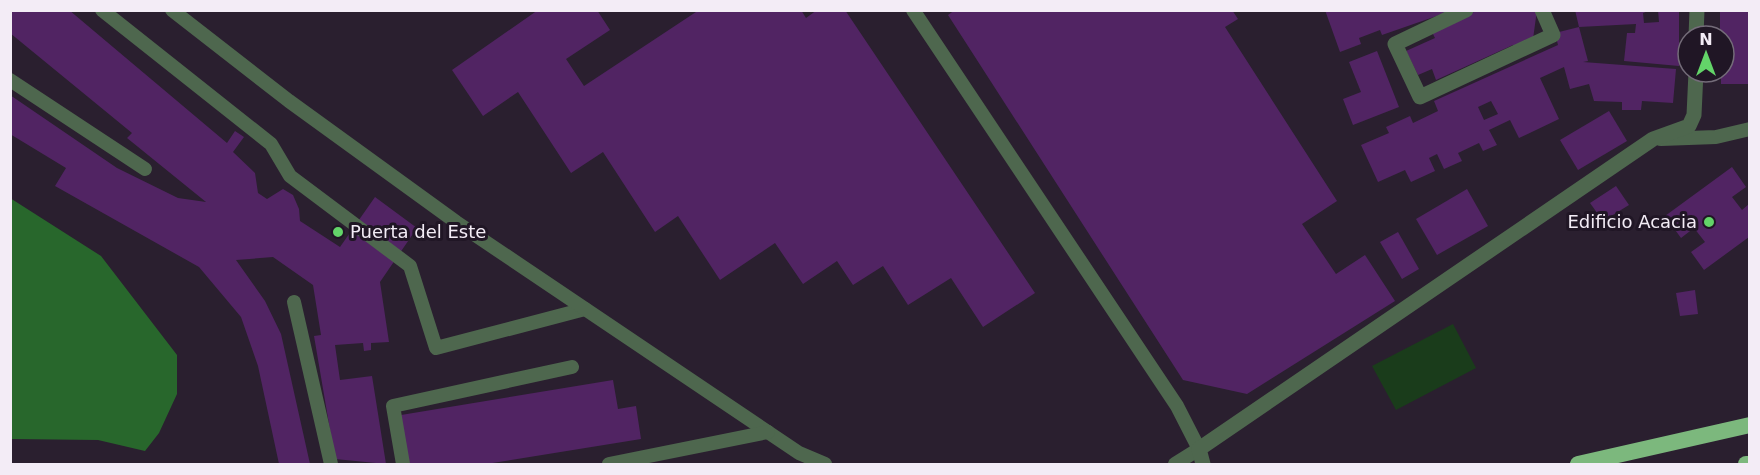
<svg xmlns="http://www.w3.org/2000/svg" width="1760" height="475" font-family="'DejaVu Sans',sans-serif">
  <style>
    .green { fill: #1a3c1b }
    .forest { fill: #28672c }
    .building { fill: #512463; fill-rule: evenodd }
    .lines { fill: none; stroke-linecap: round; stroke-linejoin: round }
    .service { stroke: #4e674e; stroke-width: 14 }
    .minor { stroke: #4e674e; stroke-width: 15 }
    .trunk { stroke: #7cb87d; stroke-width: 16 }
    .poi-dot { fill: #63d469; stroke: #201625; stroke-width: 2 }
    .labels { text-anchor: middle; stroke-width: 6; stroke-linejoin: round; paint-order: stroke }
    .poi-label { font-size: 18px; fill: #f3ecf6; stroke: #201625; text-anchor: end }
  </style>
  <rect width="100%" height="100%" fill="#2a1f2f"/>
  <!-- green -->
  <polygon class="green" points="1453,324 1476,368 1396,410 1372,366"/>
  <!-- forest -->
  <polygon class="forest" points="10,198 101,256 177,355 177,394 159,433 145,451 98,440 11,439"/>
  <!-- building -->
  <g class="building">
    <polygon points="10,10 69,10 227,143 235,131 244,137 233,152 255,173 258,193 267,199 283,189 293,195 299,209 300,221 340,247 375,197 417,228 380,282 389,342 371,343 371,350 364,351 363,343 335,345 340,380 372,376 386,464 335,459 314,336 321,335 313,285 273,257 236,260 265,301 281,334 310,464 279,464 258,366 241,317 199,267 55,186 66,168 10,134 10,95 117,168 178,198 206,202 127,138 132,133 10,33"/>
    <polygon points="538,10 597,10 610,30 566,59 584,86 699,10 801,10 806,18 817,10 845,10 1035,293 983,327 951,278 908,305 883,266 853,285 837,261 803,284 775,243 720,280 678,216 655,232 603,152 571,173 518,92 483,116 452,70"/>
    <polygon points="955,10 1232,10 1238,19 1225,27 1337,201 1302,224 1336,274 1365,255 1395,301 1247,394 1183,380 948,15"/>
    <polygon points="1325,10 1451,10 1451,11 1382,35 1380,30 1359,38 1361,44 1340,52"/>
    <polygon points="1478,10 1537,10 1533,39 1514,48 1513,45 1436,80 1432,69 1418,75 1406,51 1435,38 1432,32"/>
    <path d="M1575,10H1651L1643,13L1644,23L1659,22L1658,10H1679V66L1624,61L1627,33H1635L1636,24L1579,27L1588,61L1583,62L1676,69L1673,103L1642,101L1641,110H1622V102L1594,101L1589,84L1570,89L1564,67L1540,78L1559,119L1519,138L1510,120L1489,130L1497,145L1483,151L1479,143L1458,153L1462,161L1444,169L1437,154L1429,158L1435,171L1411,182L1405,170L1378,182L1361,145L1389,133L1386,127L1410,116L1413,123L1438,111L1434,101L1558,45L1555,33L1579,27ZM1491,101L1498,114L1484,120L1478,107Z"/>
    <polygon points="1720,10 1749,10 1749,84 1721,84 1721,72 1724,72 1724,36 1720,36"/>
    <polygon points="1377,51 1399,107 1353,125 1343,99 1361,92 1349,62"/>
    <polygon points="1609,111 1627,141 1578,170 1560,140"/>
    <polygon points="1732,167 1746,187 1732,197 1742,210 1749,204 1749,237 1704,270 1691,252 1705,242 1694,228 1681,238 1665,216"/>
    <polygon points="1616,186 1629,205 1603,221 1590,203"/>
    <polygon points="1467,189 1488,226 1437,255 1416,219"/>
    <polygon points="1398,232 1419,269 1402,279 1380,242"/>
    <polygon points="1695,290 1698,314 1680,316 1676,293"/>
    <polygon points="613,380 618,409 636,406 641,439 486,464 409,464 401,415"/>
  </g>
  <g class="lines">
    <!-- service -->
    <g class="service">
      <polyline points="102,10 271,144 290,176 410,266 436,348 585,309"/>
      <polyline points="172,10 289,101 456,222 799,453 825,464"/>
      <polyline points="913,10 1177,406 1199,449 1175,464"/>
      <polyline points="10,80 145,169"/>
      <polyline points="1661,139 1716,137 1750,129"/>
      <polyline points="294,302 331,464"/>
      <polyline points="403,464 393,406 572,367"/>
      <polyline points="609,464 768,432"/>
    </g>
    <!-- minor -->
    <g class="minor">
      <polyline points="1466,10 1395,44 1420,97 1553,35 1542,10"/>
      <polyline points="1696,36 1697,10"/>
      <polyline points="1203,464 1199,449 1653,139 1689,126 1694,115 1696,72"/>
    </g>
    <!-- trunk -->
    <g class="trunk">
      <polyline points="1578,464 1750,425"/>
      <polyline points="1746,464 1750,464"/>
    </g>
  </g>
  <!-- markers -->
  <g class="poi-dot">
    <circle cx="1709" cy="222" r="6"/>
    <circle cx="338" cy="232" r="6"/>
  </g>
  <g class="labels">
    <!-- poi labels -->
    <g class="poi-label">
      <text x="1697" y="228">Edificio Acacia</text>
      <text x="350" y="238" text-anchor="start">Puerta del Este</text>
    </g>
  </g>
  <!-- border -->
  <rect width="1760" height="475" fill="none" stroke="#f3ecf6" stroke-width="24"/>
  <!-- north arrow -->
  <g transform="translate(1706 54)"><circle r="28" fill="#201625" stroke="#746c79" stroke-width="1.5"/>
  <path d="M0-4.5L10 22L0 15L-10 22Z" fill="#63d469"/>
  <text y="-9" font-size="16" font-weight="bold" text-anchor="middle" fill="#f3ecf6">N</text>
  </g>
</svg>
